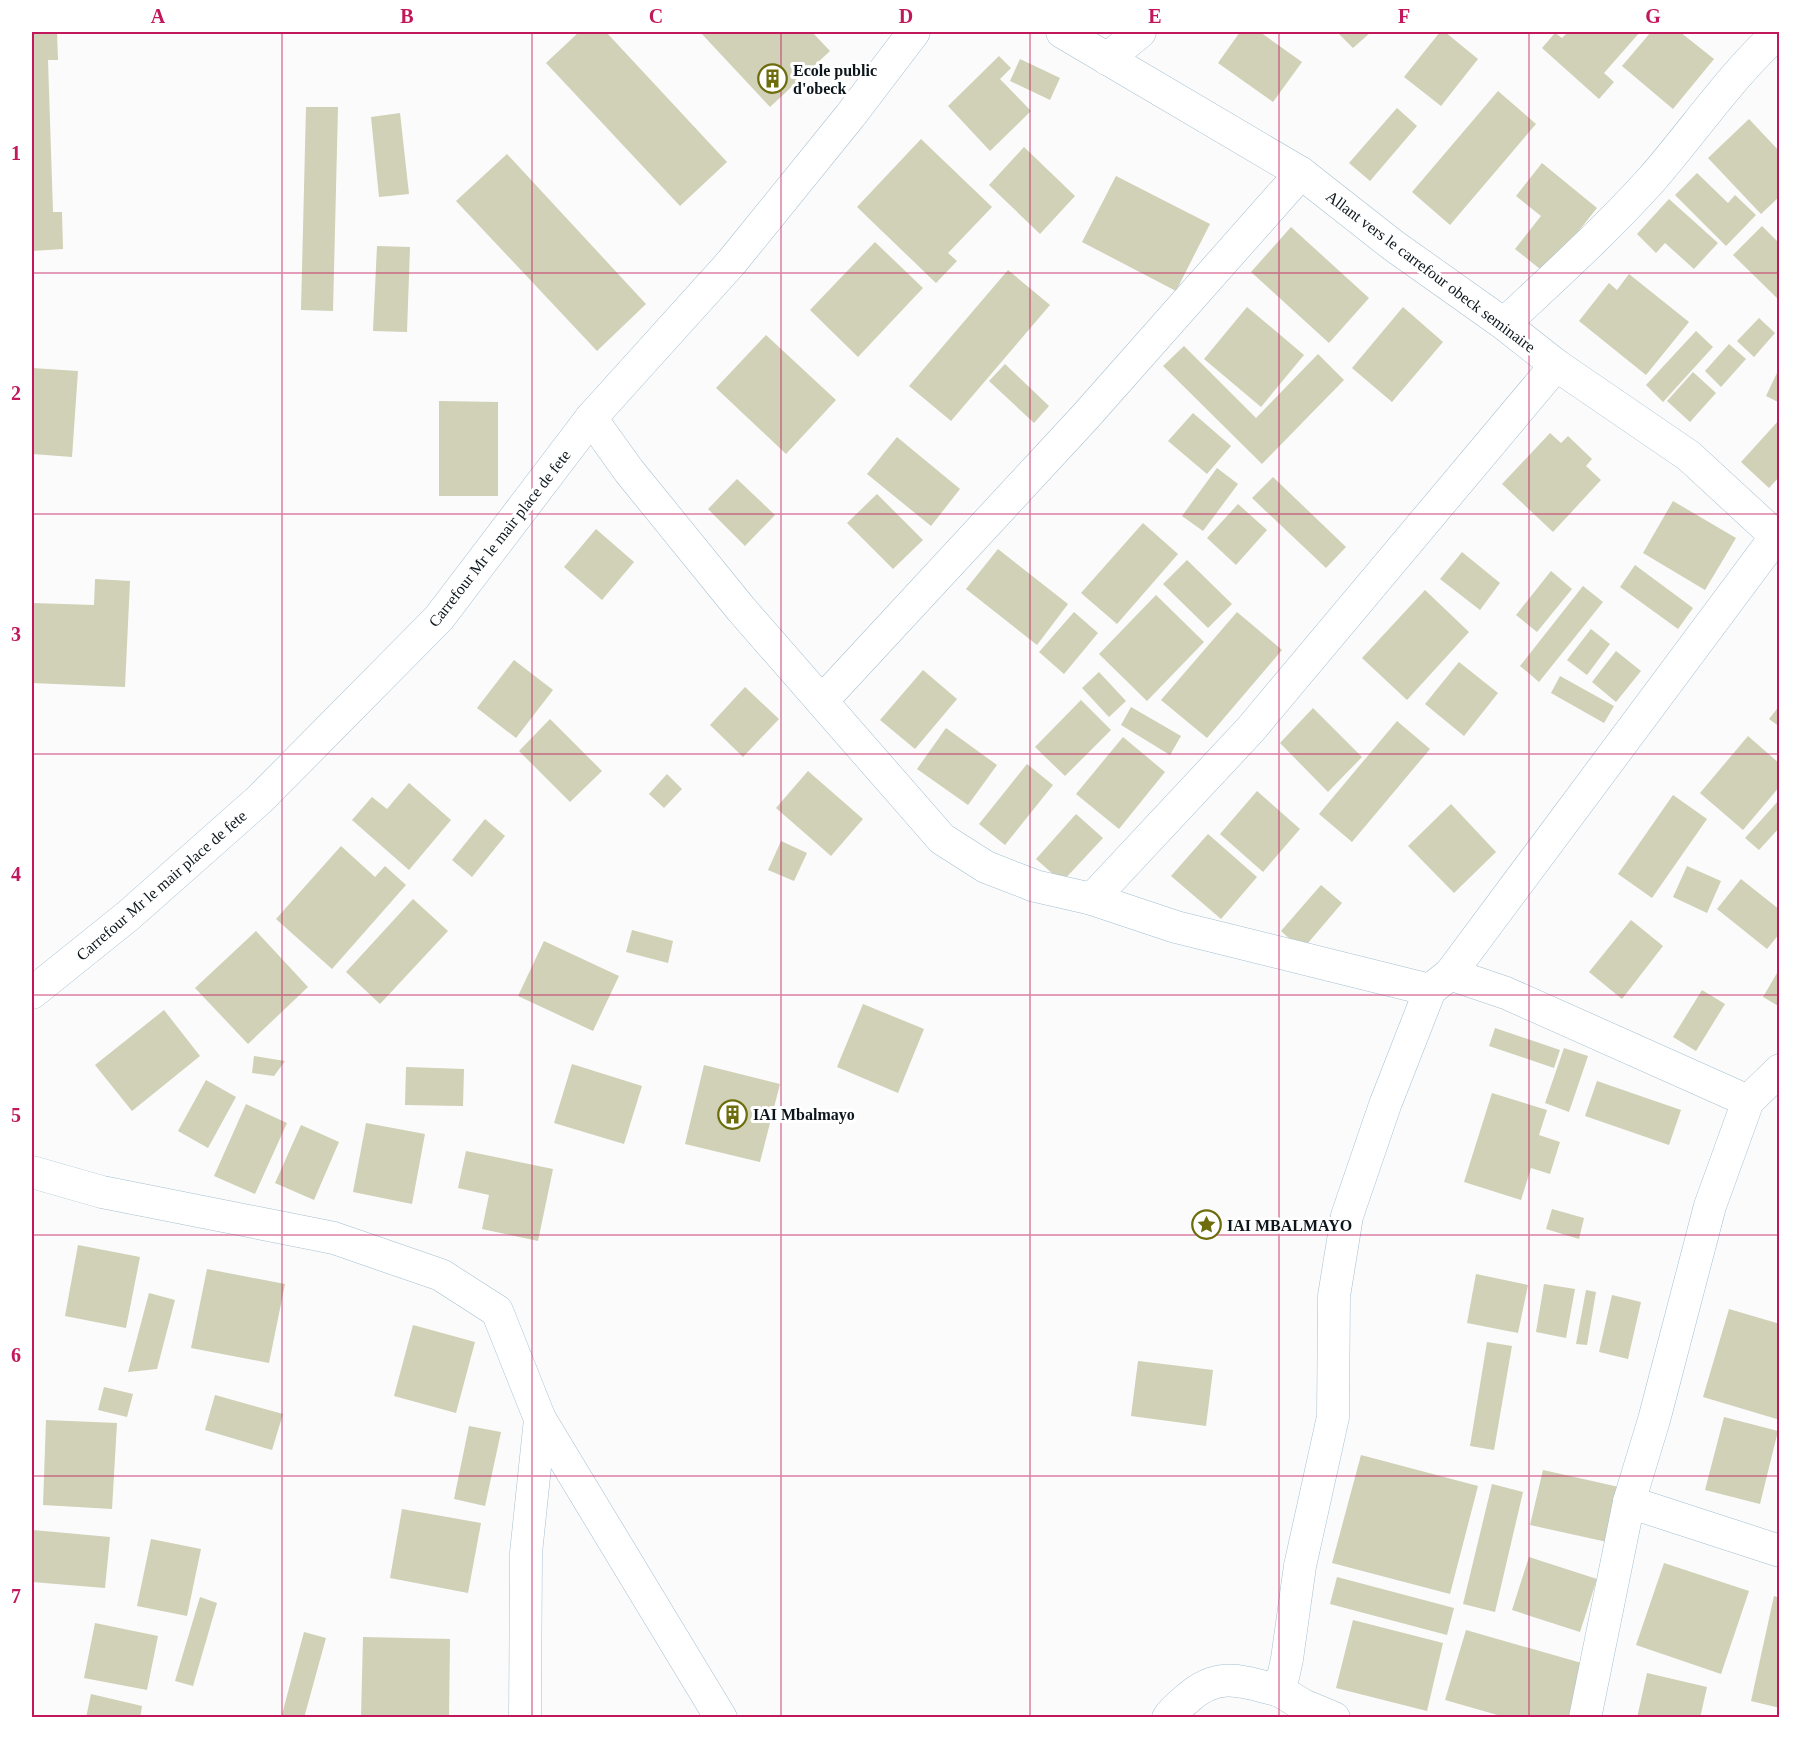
<svg xmlns="http://www.w3.org/2000/svg" width="1811" height="1749" font-family="Georgia,serif">
  <style>
    .building { fill: #d0d1b6 }
    .lines { fill: none; stroke-linecap: round; stroke-linejoin: round }
    .street-casing { stroke: #a5bfd0; stroke-width: 33 }
    .street { stroke: #fff; stroke-width: 32 }
    .grid { fill: none; stroke: #c2185b; stroke-width: 1.5; stroke-opacity: 0.55 }
    .labels { text-anchor: middle; stroke-width: 6; stroke-linejoin: round; paint-order: stroke }
    .poi-label { font-size: 16px; font-weight: bold; fill: #0c161c; stroke: #fff; text-anchor: start }
    .street-label { font-size: 16px; fill: #0c161c; stroke: #fff }
    .neatline { fill: none; stroke: #c2185b; stroke-width: 2 }
    .grid-label { font-size: 20px; text-anchor: middle; font-weight: bold; fill: #c2185b }
  </style>
  <rect width="100%" height="100%" fill="#fbfbfb"/>
  <!-- building -->
  <g class="building">
    <polygon points="32,32 57,32 58,60 48,60 53,212 62,212 63,249 32,251"/>
    <polygon points="579,32 606,32 727,162 680,206 546,63"/>
    <polygon points="700,32 812,32 830,51 770,107"/>
    <polygon points="1240,32 1260,32 1302,62 1273,102 1218,63"/>
    <polygon points="1337,32 1371,32 1353,48"/>
    <polygon points="1440,32 1445,32 1478,59 1441,106 1404,77"/>
    <polygon points="1568,32 1640,32 1604,73 1614,82 1599,99 1542,48 1555,33 1562,38"/>
    <polygon points="1651,32 1680,32 1714,59 1673,109 1622,66"/>
    <polygon points="999,56 1011,68 1000,79 1031,111 990,151 948,106"/>
    <polygon points="1020,59 1060,78 1050,100 1010,81"/>
    <polygon points="1498,91 1536,124 1450,225 1412,192"/>
    <polygon points="306,107 338,107 333,311 301,310"/>
    <polygon points="1397,108 1417,126 1370,181 1349,163"/>
    <polygon points="400,113 409,194 379,197 371,117"/>
    <polygon points="1749,119 1780,152 1780,196 1761,214 1708,158"/>
    <polygon points="921,139 992,207 948,253 957,261 936,283 857,207"/>
    <polygon points="1024,147 1075,196 1040,234 989,185"/>
    <polygon points="507,154 646,304 597,351 456,201"/>
    <polygon points="1542,163 1597,208 1545,273 1515,249 1541,216 1516,196"/>
    <polygon points="1697,173 1728,203 1735,195 1756,215 1726,246 1675,195"/>
    <polygon points="1116,176 1210,224 1176,291 1082,242"/>
    <polygon points="1669,199 1718,243 1694,269 1665,243 1656,253 1637,234"/>
    <polygon points="1762,226 1780,244 1780,301 1733,255"/>
    <polygon points="1291,227 1369,298 1329,343 1251,272"/>
    <polygon points="875,242 923,288 858,357 810,310"/>
    <polygon points="377,246 410,247 407,332 373,331"/>
    <polygon points="1008,270 1050,305 951,421 909,386"/>
    <polygon points="1629,274 1689,322 1646,375 1579,321 1609,283 1617,290"/>
    <polygon points="1247,307 1304,355 1261,407 1204,359"/>
    <polygon points="1403,307 1443,342 1392,402 1352,368"/>
    <polygon points="1759,318 1775,333 1754,357 1737,341"/>
    <polygon points="1696,331 1713,347 1663,402 1646,385"/>
    <polygon points="766,335 836,400 786,454 716,388"/>
    <polygon points="1729,344 1746,359 1721,387 1705,371"/>
    <polygon points="1184,346 1256,418 1318,354 1344,380 1262,464 1163,366"/>
    <polygon points="1005,364 1049,406 1034,423 989,381"/>
    <polygon points="32,368 78,371 72,457 32,454"/>
    <polygon points="1693,372 1716,393 1690,422 1667,401"/>
    <polygon points="1777,373 1780,374 1780,403 1766,396"/>
    <polygon points="439,401 498,402 498,496 439,496"/>
    <polygon points="1193,413 1231,446 1207,474 1168,441"/>
    <polygon points="1780,419 1780,476 1769,488 1741,462"/>
    <polygon points="1550,433 1561,443 1568,436 1592,459 1586,466 1601,480 1553,532 1502,484"/>
    <polygon points="897,437 960,489 931,526 867,474"/>
    <polygon points="1217,468 1238,484 1203,531 1182,516"/>
    <polygon points="1273,477 1346,547 1326,568 1252,498"/>
    <polygon points="737,479 775,515 745,546 708,509"/>
    <polygon points="877,494 923,540 893,569 847,523"/>
    <polygon points="1673,501 1736,538 1705,590 1643,553"/>
    <polygon points="1238,504 1267,530 1236,565 1207,538"/>
    <polygon points="1143,523 1178,554 1117,624 1081,593"/>
    <polygon points="596,529 634,562 602,600 564,567"/>
    <polygon points="998,549 1068,604 1037,645 966,589"/>
    <polygon points="1462,552 1500,583 1480,610 1440,579"/>
    <polygon points="1187,560 1232,604 1208,628 1163,584"/>
    <polygon points="1635,565 1693,608 1678,629 1620,587"/>
    <polygon points="1551,571 1572,589 1537,632 1516,615"/>
    <polygon points="95,579 130,581 125,687 32,683 32,603 94,605"/>
    <polygon points="1583,586 1603,602 1539,682 1520,666"/>
    <polygon points="1425,590 1469,632 1407,700 1362,658"/>
    <polygon points="1156,595 1204,642 1147,701 1099,654"/>
    <polygon points="1074,612 1098,633 1064,674 1039,652"/>
    <polygon points="1237,612 1282,650 1207,738 1161,700"/>
    <polygon points="1591,629 1610,644 1587,675 1567,660"/>
    <polygon points="1616,651 1641,671 1616,702 1592,682"/>
    <polygon points="514,660 553,690 516,738 477,708"/>
    <polygon points="1459,662 1498,693 1464,736 1425,704"/>
    <polygon points="923,670 957,699 915,749 880,720"/>
    <polygon points="1099,672 1126,701 1109,717 1082,688"/>
    <polygon points="1560,676 1614,706 1604,723 1551,693"/>
    <polygon points="745,687 779,719 743,757 710,725"/>
    <polygon points="1081,700 1111,730 1065,776 1035,747"/>
    <polygon points="1780,705 1780,727 1769,719"/>
    <polygon points="1131,707 1181,736 1170,755 1121,725"/>
    <polygon points="1313,708 1362,757 1328,792 1280,743"/>
    <polygon points="550,719 602,771 570,802 519,751"/>
    <polygon points="1397,721 1430,749 1352,842 1319,814"/>
    <polygon points="946,728 997,765 968,805 917,769"/>
    <polygon points="1748,736 1780,764 1780,786 1743,830 1700,793"/>
    <polygon points="1123,737 1165,772 1119,829 1076,794"/>
    <polygon points="1027,764 1053,785 1005,845 979,824"/>
    <polygon points="808,771 863,819 831,856 776,808"/>
    <polygon points="667,774 682,789 664,808 649,794"/>
    <polygon points="409,783 451,820 409,870 352,820 372,797 387,809"/>
    <polygon points="1257,791 1300,829 1263,872 1220,834"/>
    <polygon points="1673,795 1707,819 1652,898 1618,874"/>
    <polygon points="1780,799 1780,827 1759,850 1745,838"/>
    <polygon points="1451,804 1496,852 1454,893 1408,846"/>
    <polygon points="1076,814 1103,838 1062,882 1036,859"/>
    <polygon points="485,819 505,836 472,877 452,860"/>
    <polygon points="1208,834 1257,877 1221,919 1171,876"/>
    <polygon points="781,841 807,853 794,881 768,870"/>
    <polygon points="341,846 375,877 385,866 406,885 332,969 276,919"/>
    <polygon points="1687,866 1721,881 1707,913 1673,897"/>
    <polygon points="1741,879 1780,910 1780,933 1767,949 1717,909"/>
    <polygon points="1321,885 1342,903 1302,950 1281,931"/>
    <polygon points="413,899 448,931 380,1004 346,972"/>
    <polygon points="1631,920 1663,946 1622,999 1589,972"/>
    <polygon points="632,930 673,941 668,963 626,952"/>
    <polygon points="256,931 308,987 248,1044 195,988"/>
    <polygon points="544,941 619,976 593,1031 518,996"/>
    <polygon points="1780,968 1780,1007 1763,997"/>
    <polygon points="1702,990 1725,1004 1696,1051 1673,1037"/>
    <polygon points="863,1004 924,1029 898,1093 837,1067"/>
    <polygon points="164,1010 200,1056 132,1111 95,1065"/>
    <polygon points="1495,1028 1560,1050 1554,1068 1489,1046"/>
    <polygon points="1564,1048 1588,1056 1569,1112 1545,1103"/>
    <polygon points="254,1056 285,1061 274,1076 252,1073"/>
    <polygon points="572,1064 642,1086 624,1144 554,1123"/>
    <polygon points="704,1065 780,1084 760,1162 685,1144"/>
    <polygon points="406,1067 464,1069 463,1106 405,1105"/>
    <polygon points="206,1080 236,1097 208,1148 178,1131"/>
    <polygon points="1597,1081 1681,1110 1669,1145 1585,1116"/>
    <polygon points="1492,1093 1547,1110 1539,1135 1560,1142 1550,1174 1531,1168 1521,1200 1464,1182"/>
    <polygon points="246,1104 287,1123 255,1194 214,1176"/>
    <polygon points="366,1123 425,1134 412,1204 353,1192"/>
    <polygon points="301,1125 339,1142 314,1200 275,1183"/>
    <polygon points="466,1151 553,1169 538,1241 482,1229 489,1195 458,1188"/>
    <polygon points="1552,1209 1584,1218 1579,1239 1546,1229"/>
    <polygon points="78,1245 140,1257 126,1328 65,1316"/>
    <polygon points="207,1269 285,1284 269,1363 191,1348"/>
    <polygon points="1476,1274 1528,1285 1518,1333 1467,1323"/>
    <polygon points="1544,1284 1575,1289 1566,1338 1536,1332"/>
    <polygon points="1586,1290 1596,1292 1587,1345 1576,1344"/>
    <polygon points="149,1293 175,1300 157,1369 128,1372"/>
    <polygon points="1612,1295 1641,1302 1628,1359 1599,1352"/>
    <polygon points="1729,1309 1780,1324 1780,1420 1703,1397"/>
    <polygon points="413,1325 475,1342 456,1413 394,1396"/>
    <polygon points="1487,1342 1512,1346 1494,1450 1470,1446"/>
    <polygon points="1138,1361 1213,1370 1206,1426 1131,1416"/>
    <polygon points="104,1387 133,1394 127,1417 98,1410"/>
    <polygon points="215,1395 283,1414 272,1450 205,1430"/>
    <polygon points="1724,1417 1778,1431 1760,1504 1705,1490"/>
    <polygon points="46,1420 117,1423 112,1509 43,1505"/>
    <polygon points="469,1426 501,1432 485,1506 454,1499"/>
    <polygon points="1361,1455 1478,1486 1450,1594 1332,1563"/>
    <polygon points="1543,1470 1619,1487 1607,1542 1530,1525"/>
    <polygon points="1492,1484 1523,1492 1495,1612 1463,1604"/>
    <polygon points="402,1509 481,1523 468,1593 390,1578"/>
    <polygon points="33,1530 110,1537 105,1588 32,1582"/>
    <polygon points="151,1539 201,1549 187,1616 137,1606"/>
    <polygon points="1529,1557 1597,1579 1580,1632 1512,1610"/>
    <polygon points="1664,1563 1749,1591 1721,1674 1636,1645"/>
    <polygon points="1337,1577 1454,1608 1447,1635 1330,1604"/>
    <polygon points="1774,1596 1780,1598 1780,1708 1751,1701"/>
    <polygon points="200,1597 217,1603 193,1686 175,1681"/>
    <polygon points="1353,1620 1443,1643 1427,1711 1336,1688"/>
    <polygon points="95,1623 158,1636 147,1690 84,1678"/>
    <polygon points="1466,1630 1585,1664 1570,1718 1508,1718 1445,1700"/>
    <polygon points="304,1632 326,1638 304,1718 281,1718"/>
    <polygon points="363,1637 450,1639 449,1718 361,1718"/>
    <polygon points="1647,1673 1707,1687 1700,1718 1637,1718"/>
    <polygon points="91,1694 142,1706 140,1718 86,1718"/>
  </g>
  <g class="lines">
    <defs>
      <g id="street">
        <polyline points="1062,32 1301,173 1394,246 1504,324 1556,365 1689,456 1780,540"/>
        <polyline points="1107,59 1140,32"/>
        <path d="M1504,324C1554,277 1605,231 1651,180C1694,131 1731,75 1779,32"/>
        <polyline points="591,418 629,471 741,609 942,839 986,867 1035,886 1092,899 1176,927 1430,990"/>
        <polyline points="822,701 1085,417 1301,173"/>
        <polyline points="1092,899 1250,730 1556,365"/>
        <polyline points="1450,974 1506,993 1748,1101"/>
        <polyline points="32,993 129,915 260,799 439,618 591,418 731,263 850,116 914,32"/>
        <polyline points="32,1172 102,1192 334,1238 441,1275 497,1311 540,1419 526,1553 525,1718"/>
        <polyline points="540,1419 721,1718"/>
        <polyline points="1629,1502 1780,1551"/>
        <path d="M1168,1718C1173,1710 1181,1704 1188,1698C1219,1670 1244,1682 1280,1691"/>
        <polyline points="1334,1718 1303,1705 1280,1691 1287,1659 1300,1566 1333,1417 1334,1296 1347,1216 1385,1105 1430,990 1450,974 1780,531"/>
        <polyline points="1585,1718 1629,1502 1654,1420 1710,1206 1748,1101 1780,1070"/>
      </g>
    </defs>
    <!-- street casing -->
    <use href="#street" class="street-casing"/>
    <!-- street -->
    <use href="#street" class="street"/>
  </g>
  <!-- grid -->
  <path class="grid" d="M282,32V1718M532,32V1718M781,32V1718M1030,32V1718M1279,32V1718M1529,32V1718M32,273H1780M32,514H1780M32,754H1780M32,995H1780M32,1235H1780M32,1476H1780"/>
  <!-- icons -->
  <defs>
    <symbol id="building-ring" viewBox="-11 -11 22 22"><circle r="9.5" fill="#fff" stroke="#6d6d0d" stroke-width="1.5"/><path d="M-4-6H4V6H1V3H-1V6H-4ZM-2.5-4.3h1.7v1.8h-1.7ZM.8-4.3h1.7v1.8H.8ZM-2.5-1h1.7V.8h-1.7ZM.8-1h1.7V.8H.8Z" fill="#6d6d0d"/></symbol>
    <symbol id="sight-ring" viewBox="-11 -11 22 22"><circle r="9.5" fill="#fff" stroke="#6d6d0d" stroke-width="1.5"/><path d="M0-6L1.8-2.2L6-1.7L2.9 1.2L3.7 5.4L0 3.3L-3.7 5.4L-2.9 1.2L-6-1.7L-1.8-2.2Z" fill="#6d6d0d"/></symbol>
  </defs>
  <g fill-rule="evenodd">
    <use href="#building-ring" x="756" y="62" width="33" height="33"/>
    <use href="#building-ring" x="716" y="1098" width="33" height="33"/>
    <use href="#sight-ring" x="1190" y="1208" width="33" height="33"/>
  </g>
  <g class="labels">
    <!-- poi labels -->
    <g class="poi-label">
      <text x="793" y="76">Ecole public<tspan x="793" dy="18">d'obeck</tspan></text>
      <text x="753" y="1120">IAI Mbalmayo</text>
      <text x="1227" y="1231">IAI MBALMAYO</text>
    </g>
    <!-- street labels -->
    <g class="street-label">
      <text transform="translate(1431 271) rotate(37)" y="6">Allant vers le carrefour obeck seminaire</text>
      <text transform="translate(499 538) rotate(-52)" y="6">Carrefour Mr le mair place de fete</text>
      <text transform="translate(161 885) rotate(-41)" y="6">Carrefour Mr le mair place de fete</text>
    </g>
  </g>
  <!-- border -->
  <rect width="1811" height="1749" fill="none" stroke="#ffffff" stroke-width="66"/>
  <rect x="33" y="33" width="1745" height="1683" class="neatline"/>
  <g class="grid-label">
    <text x="158" y="23">A</text>
    <text x="407" y="23">B</text>
    <text x="656" y="23">C</text>
    <text x="906" y="23">D</text>
    <text x="1155" y="23">E</text>
    <text x="1404" y="23">F</text>
    <text x="1653" y="23">G</text>
    <text x="16" y="160">1</text>
    <text x="16" y="400">2</text>
    <text x="16" y="641">3</text>
    <text x="16" y="881">4</text>
    <text x="16" y="1122">5</text>
    <text x="16" y="1362">6</text>
    <text x="16" y="1603">7</text>
  </g>
</svg>
